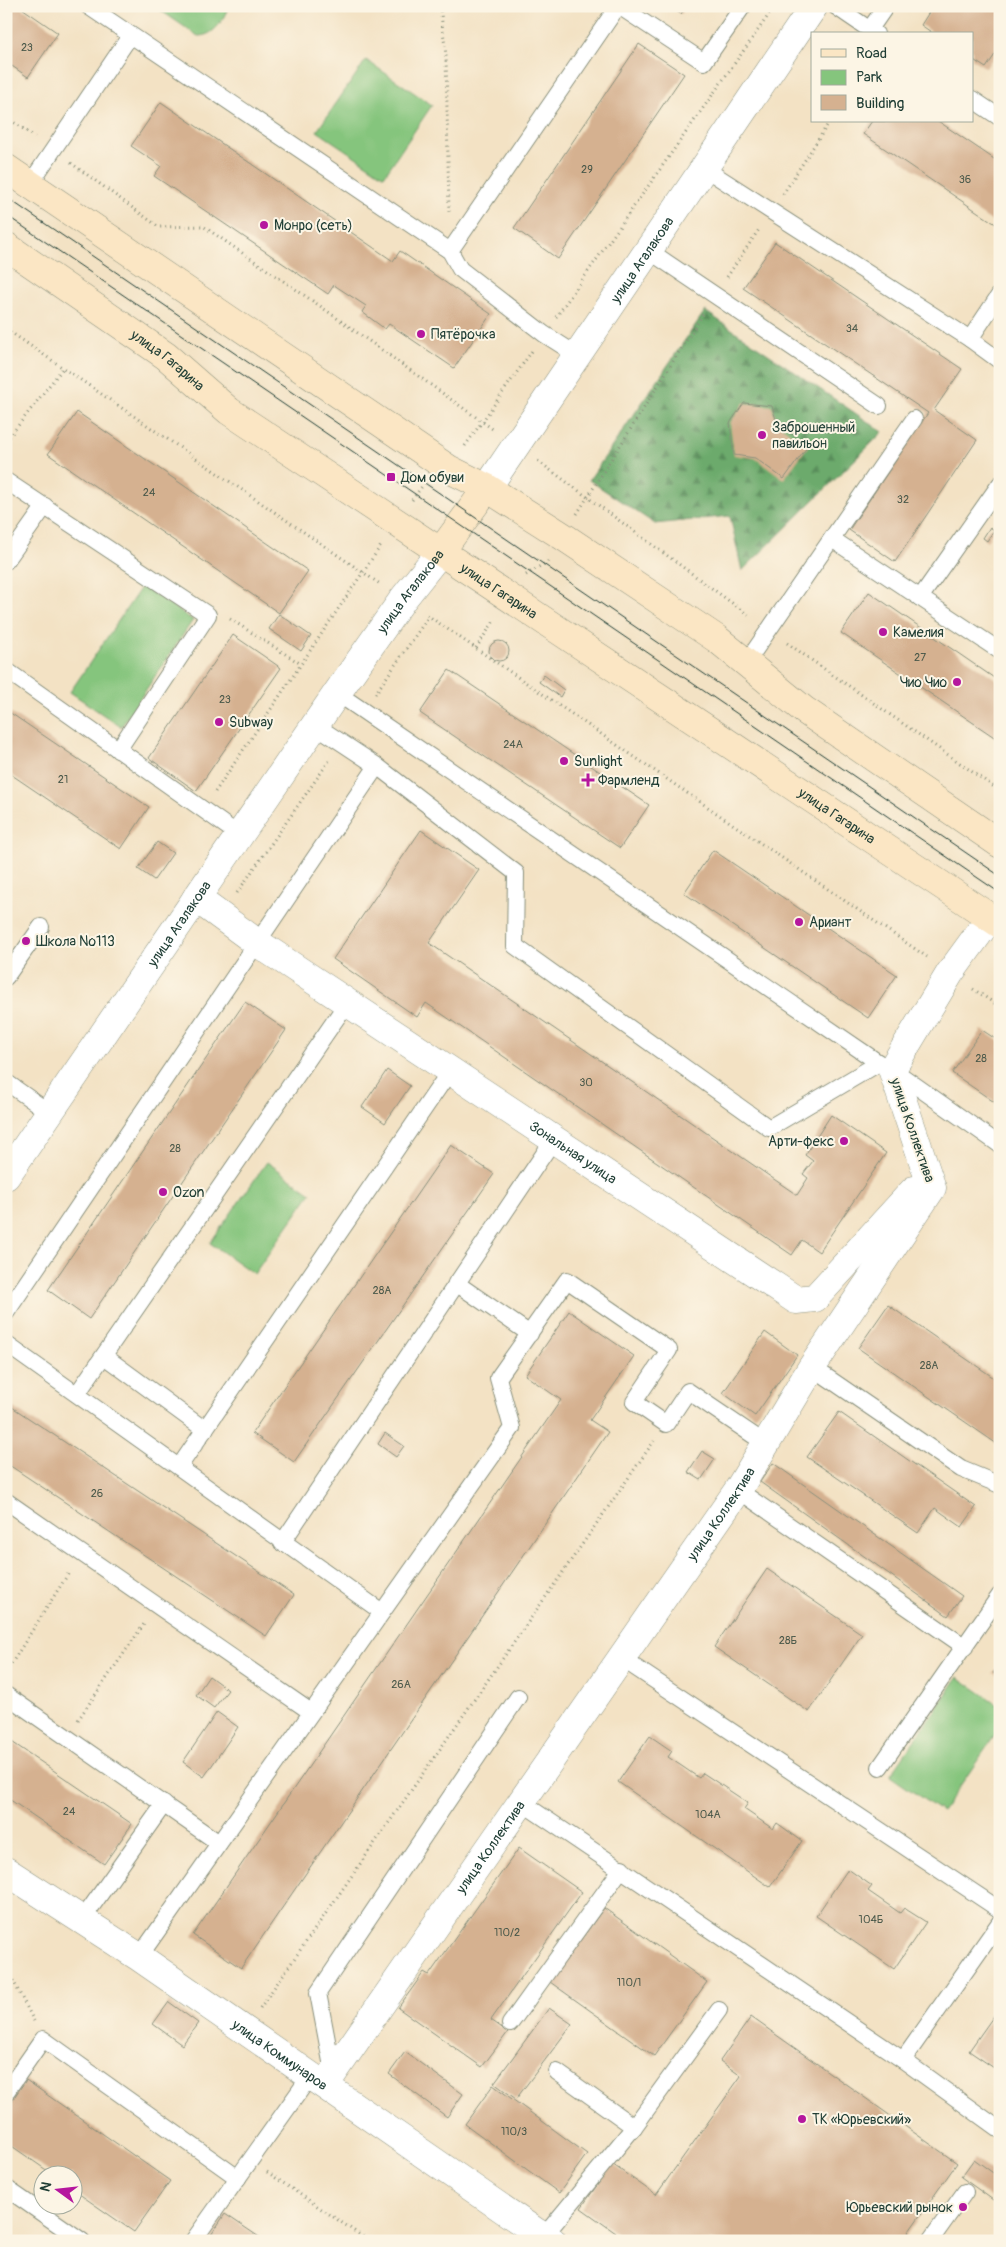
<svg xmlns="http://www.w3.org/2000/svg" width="1006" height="2247" font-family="Pangolin,sans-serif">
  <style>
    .forest { fill: url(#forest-firs); stroke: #467450 }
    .green { fill: #85c57d; stroke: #528158 }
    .building { fill: #d5b190 }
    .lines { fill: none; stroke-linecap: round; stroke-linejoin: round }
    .service-casing { stroke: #89907c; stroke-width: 18 }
    .minor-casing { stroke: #89907c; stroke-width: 29 }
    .secondary-casing { stroke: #89907c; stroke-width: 29 }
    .path { stroke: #89907c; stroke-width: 3; stroke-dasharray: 1 4; stroke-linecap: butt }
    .service { stroke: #fff; stroke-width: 16 }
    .minor { stroke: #fff; stroke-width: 28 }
    .secondary { stroke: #fbe6c4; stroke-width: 28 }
    .tram { stroke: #1f3d34; stroke-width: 1 }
    .poi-dot { fill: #b5179e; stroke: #fcf5e5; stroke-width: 2 }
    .labels { text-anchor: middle; stroke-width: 4; stroke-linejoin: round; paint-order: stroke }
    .number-label { font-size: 11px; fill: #4c5a4b }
    .poi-label { font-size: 14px; fill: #1f3d34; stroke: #fcf5e5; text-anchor: start }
    .street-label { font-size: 14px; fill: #1f3d34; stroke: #fcf5e5 }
  </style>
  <defs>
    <pattern id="forest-firs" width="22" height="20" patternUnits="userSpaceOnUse" patternTransform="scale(1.25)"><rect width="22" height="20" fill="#6caa6c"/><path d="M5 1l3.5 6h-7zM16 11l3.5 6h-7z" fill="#588c5a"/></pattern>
  </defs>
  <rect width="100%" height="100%" fill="#fcf5e5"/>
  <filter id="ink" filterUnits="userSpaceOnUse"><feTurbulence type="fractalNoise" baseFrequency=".02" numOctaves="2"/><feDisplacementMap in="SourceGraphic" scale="10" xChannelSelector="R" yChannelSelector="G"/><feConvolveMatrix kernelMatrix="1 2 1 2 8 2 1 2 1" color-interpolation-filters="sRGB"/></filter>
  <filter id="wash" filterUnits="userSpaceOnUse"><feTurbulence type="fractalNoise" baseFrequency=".0096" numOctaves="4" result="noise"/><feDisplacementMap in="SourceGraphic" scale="20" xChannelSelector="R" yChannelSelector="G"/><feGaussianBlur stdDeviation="1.12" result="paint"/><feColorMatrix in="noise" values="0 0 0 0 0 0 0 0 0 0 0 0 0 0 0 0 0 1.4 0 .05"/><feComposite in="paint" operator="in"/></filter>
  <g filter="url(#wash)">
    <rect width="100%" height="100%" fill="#f3e2c4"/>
    <!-- forest -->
    <polygon class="forest" points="705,311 883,432 742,571 730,516 655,524 589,480"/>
    <!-- green -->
    <g class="green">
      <path d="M154,6H228V8C222,22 214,36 198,36Z"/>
      <polygon points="366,60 432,105 384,176 317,131"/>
      <polygon points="142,586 193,620 121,727 70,692"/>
      <polygon points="267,1162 311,1193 254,1274 210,1243"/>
      <polygon points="958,1677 1000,1706 1000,1728 942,1812 890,1776"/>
    </g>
    <g id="blocks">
      <!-- building -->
      <g class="building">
        <polygon points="6,6 19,6 58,33 28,77 6,62"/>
        <polygon points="669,6 686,6 681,14"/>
        <polygon points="933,6 1000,6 1000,47 986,68 972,59 972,34 934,34 921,25"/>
        <polygon points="639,44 684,74 558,259 514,228"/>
        <polygon points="161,102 393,261 400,251 491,314 454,368 389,324 385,329 362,312 366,306 334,285 328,294 154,176 161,166 131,146"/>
        <polygon points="872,121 938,121 1000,163 1000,227 863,134"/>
        <polygon points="775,242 962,369 934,410 977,440 895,562 849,530 928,413 743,288"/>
        <polygon points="744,403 772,406 777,423 808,446 784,479 755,458 734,455 730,423"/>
        <polygon points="77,412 308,571 279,613 48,454"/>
        <polygon points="990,527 994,530 987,541 983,538"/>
        <polygon points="869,592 1000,682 1000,741 841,633"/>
        <polygon points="279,614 311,636 301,651 269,629"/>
        <polygon points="233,635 281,668 196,791 149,758"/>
        <circle cx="499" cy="651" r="10"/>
        <polygon points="449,670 649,805 620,848 420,713"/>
        <polygon points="544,675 564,690 560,697 539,682"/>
        <polygon points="6,710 149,807 121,849 6,771"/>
        <polygon points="421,830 479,870 429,943 797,1195 808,1178 803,1174 813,1161 805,1155 831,1115 886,1153 819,1252 802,1240 792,1255 426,1003 417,1017 333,959"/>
        <polygon points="157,842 173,853 154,880 138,869"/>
        <polygon points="713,850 897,975 868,1018 684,893"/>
        <polygon points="245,1002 286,1030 89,1319 48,1290"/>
        <polygon points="982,1030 1000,1042 1000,1106 952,1073"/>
        <polygon points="387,1070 410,1086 385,1123 362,1107"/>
        <polygon points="451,1145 494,1174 294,1462 252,1433"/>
        <polygon points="888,1305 1000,1382 1000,1446 858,1348"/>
        <polygon points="569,1311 634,1356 590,1420 608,1432 241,1968 193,1935 561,1400 525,1375"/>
        <polygon points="765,1332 797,1355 755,1416 723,1393"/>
        <polygon points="6,1403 294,1595 266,1636 6,1463"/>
        <polygon points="839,1412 976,1507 962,1527 935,1508 918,1533 807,1457"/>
        <polygon points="385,1433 404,1446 396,1457 378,1444"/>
        <polygon points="702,1451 715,1459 701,1480 688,1472"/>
        <polygon points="773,1463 962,1596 948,1616 760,1482"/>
        <polygon points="767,1569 862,1634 809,1712 714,1647"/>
        <polygon points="1000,1664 1000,1677 993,1673"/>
        <polygon points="209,1676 228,1690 214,1708 196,1695"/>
        <polygon points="217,1712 238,1727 204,1777 183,1762"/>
        <polygon points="650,1736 672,1751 668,1757 683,1767 699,1778 703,1773 748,1803 744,1809 773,1829 777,1823 802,1841 770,1887 618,1782"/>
        <polygon points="6,1738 132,1824 104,1864 6,1797"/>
        <polygon points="519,1848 582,1892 491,2020 508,2032 482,2067 398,2008 424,1972 429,1975"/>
        <polygon points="848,1869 872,1886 868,1891 900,1913 904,1908 926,1922 894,1969 816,1916"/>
        <polygon points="604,1908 707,1982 654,2056 550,1982"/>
        <polygon points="169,2002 198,2023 182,2045 153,2024"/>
        <polygon points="1000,2007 1000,2072 969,2051"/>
        <polygon points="549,2008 572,2024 516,2099 494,2083"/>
        <polygon points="751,2017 957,2163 902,2241 627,2241 581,2208 612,2164 656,2195 741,2076 720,2061"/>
        <polygon points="405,2052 463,2094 447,2117 389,2074"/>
        <polygon points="26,2080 170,2181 134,2232 72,2189 72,2174 52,2174 6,2142 6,2109"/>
        <polygon points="493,2085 587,2154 559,2193 465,2124"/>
        <polygon points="974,2159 1000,2178 1000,2205 961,2177"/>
        <polygon points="225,2214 265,2241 207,2241"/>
      </g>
    </g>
  </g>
  <g filter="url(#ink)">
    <use href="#blocks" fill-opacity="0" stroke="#89907c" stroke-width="1"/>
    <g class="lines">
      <defs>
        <g id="service">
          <polyline points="88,6 450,251 460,269 544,334 577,355"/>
          <polyline points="619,6 704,62 743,6"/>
          <polyline points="835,6 876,34"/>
          <polyline points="870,29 886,6"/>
          <polyline points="972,99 999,117"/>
          <polyline points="704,168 970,339 1000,361"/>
          <polyline points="30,184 130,36"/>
          <polyline points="648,250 879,406"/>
          <polyline points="450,251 618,6"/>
          <polyline points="970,339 1000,294"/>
          <polyline points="6,481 208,615 118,750"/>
          <polyline points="832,539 1000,651"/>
          <polyline points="6,561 45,506"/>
          <polyline points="920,598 1000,484"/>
          <polyline points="746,663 914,419"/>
          <polyline points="6,670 239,835"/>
          <polyline points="337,693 879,1063 892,1069 1000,1145"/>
          <polyline points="315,725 377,766 516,873 515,946 769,1128 879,1063"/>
          <polyline points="6,977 41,927"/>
          <polyline points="6,1082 50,1113"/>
          <polyline points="456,1283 530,1334"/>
          <polyline points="6,1313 377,766"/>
          <polyline points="6,1344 382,1612"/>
          <polyline points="104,1356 205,1430"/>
          <polyline points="812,1367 961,1469 1000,1485"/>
          <polyline points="77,1394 347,1003"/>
          <polyline points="179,1467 450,1071"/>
          <polyline points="738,1490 965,1647"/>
          <polyline points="6,1501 311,1712"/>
          <polyline points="282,1543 554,1139"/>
          <polyline points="621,1658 1000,1910"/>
          <polyline points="6,1695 219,1843"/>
          <polyline points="880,1767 1000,1595"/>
          <polyline points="521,1802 903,2060 1000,2130"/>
          <polyline points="82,1920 164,1804"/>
          <polyline points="139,1957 512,1428 498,1378 567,1280 669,1350 634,1402 666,1424 688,1391 766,1444"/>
          <polyline points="510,2024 622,1868"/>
          <polyline points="903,2060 1000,1922"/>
          <polyline points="333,2072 318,1993 518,1697"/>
          <polyline points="557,2072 634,2127"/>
          <polyline points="6,2092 43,2039 238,2178"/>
          <polyline points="6,2188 82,2241"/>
          <polyline points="544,2236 634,2127 719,2010"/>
          <polyline points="193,2241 311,2075"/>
          <polyline points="930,2241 965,2192"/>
        </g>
        <g id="minor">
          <path id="s1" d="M487,488L814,6"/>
          <path id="s2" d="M196,898L256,942L796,1300L815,1298L914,1190"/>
          <path id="s3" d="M6,1176L337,693L403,599L441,551"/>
          <path id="s4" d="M6,1871L139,1957L536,2232L552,2241"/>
          <path id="s5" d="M325,2085L738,1490L812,1367L932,1188L892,1069L950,973L990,918"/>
        </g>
        <g id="secondary">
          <polyline points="6,168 449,469 487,488 564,537 717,639 804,710 1000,844"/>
          <path id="s6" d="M6,246L166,356L229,411L1000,924"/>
          <polyline points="441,551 487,488"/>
        </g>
      </defs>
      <!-- service casing -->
      <use href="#service" class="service-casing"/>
      <!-- minor casing -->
      <use href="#minor" class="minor-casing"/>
      <!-- secondary casing -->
      <use href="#secondary" class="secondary-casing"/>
      <!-- path -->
      <g class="path">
        <polyline points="440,6 446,55 449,213"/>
        <polyline points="6,117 35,137"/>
        <polyline points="71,163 159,227 203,226 320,306 494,430"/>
        <polyline points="783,194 830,121"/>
        <polyline points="727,277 760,228"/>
        <polyline points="556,317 775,6"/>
        <polyline points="6,329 380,584"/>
        <polyline points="6,441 63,368"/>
        <polyline points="465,446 532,351"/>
        <polyline points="538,461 751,617"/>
        <polyline points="412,500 423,485"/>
        <polyline points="577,514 703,314"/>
        <polyline points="526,575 550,560"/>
        <polyline points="427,615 927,957"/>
        <polyline points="230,619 301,664"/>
        <polyline points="787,643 1000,791"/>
        <polyline points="476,648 494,621"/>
        <polyline points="375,694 429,616"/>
        <polyline points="215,792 382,544"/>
        <polyline points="237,893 329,761"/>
        <polyline points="973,989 1000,1007"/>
        <polyline points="6,1672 70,1571"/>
        <polyline points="78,1720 144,1624"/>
        <polyline points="6,1967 34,2021"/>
        <polyline points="260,2008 654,1441"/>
        <polyline points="267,2172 369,2241"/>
      </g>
      <!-- service -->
      <use href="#service" class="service"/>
      <!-- minor -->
      <use href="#minor" class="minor"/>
      <!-- secondary -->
      <use href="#secondary" class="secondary"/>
      <!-- tram -->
      <g class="tram">
        <polyline points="6,197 1000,876"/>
        <polyline points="6,215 1000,893"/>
      </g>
    </g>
  </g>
  <!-- markers -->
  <g class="poi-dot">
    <circle cx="264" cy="225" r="5"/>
    <circle cx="421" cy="334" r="5"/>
    <circle cx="762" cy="435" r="5"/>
    <rect x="386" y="472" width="10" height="10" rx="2.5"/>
    <circle cx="883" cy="632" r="5"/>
    <circle cx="957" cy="682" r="5"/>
    <circle cx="219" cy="722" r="5"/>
    <circle cx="564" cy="761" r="5"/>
    <path d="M585.5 772.5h5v5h5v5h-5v5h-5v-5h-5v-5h5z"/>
    <circle cx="799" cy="922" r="5"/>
    <circle cx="26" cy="941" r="5"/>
    <circle cx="844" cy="1141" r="5"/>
    <circle cx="163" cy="1192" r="5"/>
    <circle cx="802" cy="2119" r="5"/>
    <circle cx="963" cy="2207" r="5"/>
  </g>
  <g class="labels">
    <!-- number labels -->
    <g class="number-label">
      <text x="27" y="51">23</text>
      <text x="587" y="173">29</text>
      <text x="965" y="183">36</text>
      <text x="852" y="332">34</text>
      <text x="149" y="496">24</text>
      <text x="903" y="503">32</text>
      <text x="920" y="661">27</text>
      <text x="225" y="703">23</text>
      <text x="513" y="748">24А</text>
      <text x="63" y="783">21</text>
      <text x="981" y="1062">28</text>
      <text x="586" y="1086">30</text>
      <text x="175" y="1152">28</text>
      <text x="382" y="1294">28А</text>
      <text x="929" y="1369">28А</text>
      <text x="97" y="1497">26</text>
      <text x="788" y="1644">28Б</text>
      <text x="401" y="1688">26А</text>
      <text x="69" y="1815">24</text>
      <text x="708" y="1818">104А</text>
      <text x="871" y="1923">104Б</text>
      <text x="507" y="1936">110/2</text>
      <text x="629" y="1986">110/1</text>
      <text x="514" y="2135">110/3</text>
    </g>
    <!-- poi labels -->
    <g class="poi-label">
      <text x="274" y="230">Монро (сеть)</text>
      <text x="431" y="339">Пятёрочка</text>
      <text x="772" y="432">Заброшенный<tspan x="772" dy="16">павильон</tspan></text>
      <text x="401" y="482">Дом обуви</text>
      <text x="893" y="637">Камелия</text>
      <text x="947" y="687" text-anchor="end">Чио Чио</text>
      <text x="229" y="727">Subway</text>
      <text x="574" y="766">Sunlight</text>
      <text x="598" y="785">Фармленд</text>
      <text x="809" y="927">Ариант</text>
      <text x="36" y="946">Школа №113</text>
      <text x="834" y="1146" text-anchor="end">Арти-фекс</text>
      <text x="173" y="1197">Ozon</text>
      <text x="812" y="2124">ТК «Юрьевский»</text>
      <text x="953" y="2212" text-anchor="end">Юрьевский рынок</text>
    </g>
    <!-- street labels -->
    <g class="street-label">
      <text dy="5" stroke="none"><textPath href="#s1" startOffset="276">улица Агалакова</textPath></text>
      <text dy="5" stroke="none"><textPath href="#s6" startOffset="198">улица Гагарина</textPath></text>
      <text dy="5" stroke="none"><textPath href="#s6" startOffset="602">улица Гагарина</textPath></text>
      <text dy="5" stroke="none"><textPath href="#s3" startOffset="711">улица Агалакова</textPath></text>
      <text dy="5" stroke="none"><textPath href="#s6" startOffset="1008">улица Гагарина</textPath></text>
      <text dy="5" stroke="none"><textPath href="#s3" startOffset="306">улица Агалакова</textPath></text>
      <text transform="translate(913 1130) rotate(71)" y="5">улица Коллектива</text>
      <text dy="5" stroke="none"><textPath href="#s2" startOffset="455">Зональная улица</textPath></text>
      <text dy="5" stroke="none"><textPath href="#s5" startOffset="695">улица Коллектива</textPath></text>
      <text dy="5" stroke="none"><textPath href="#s5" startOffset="290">улица Коллектива</textPath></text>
      <text dy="5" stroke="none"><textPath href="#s4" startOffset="330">улица Коммунаров</textPath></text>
    </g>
  </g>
  <!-- margin -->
  <rect width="1006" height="2247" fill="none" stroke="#fcf5e5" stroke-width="25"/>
  <!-- legend -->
  <rect x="811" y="32" width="162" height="90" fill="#fcf5e5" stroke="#a4ab9e"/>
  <rect x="821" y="49" width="25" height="8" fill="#fbe6c4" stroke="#a4ab9e"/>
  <text x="856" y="58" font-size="15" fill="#1f3d34">Road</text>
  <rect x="821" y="70" width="25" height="15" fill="#85c57d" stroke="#a4ab9e"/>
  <text x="856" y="82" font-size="15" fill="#1f3d34">Park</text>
  <rect x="821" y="95" width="25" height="15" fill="#d5b190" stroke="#a4ab9e"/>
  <text x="856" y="108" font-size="15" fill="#1f3d34">Building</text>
  <!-- north arrow -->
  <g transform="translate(58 2190) rotate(285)"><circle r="24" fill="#fcf5e5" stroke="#a4ab9e"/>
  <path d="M0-4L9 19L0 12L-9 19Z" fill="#b5179e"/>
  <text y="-8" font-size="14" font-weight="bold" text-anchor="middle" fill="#1f3d34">N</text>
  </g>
</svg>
